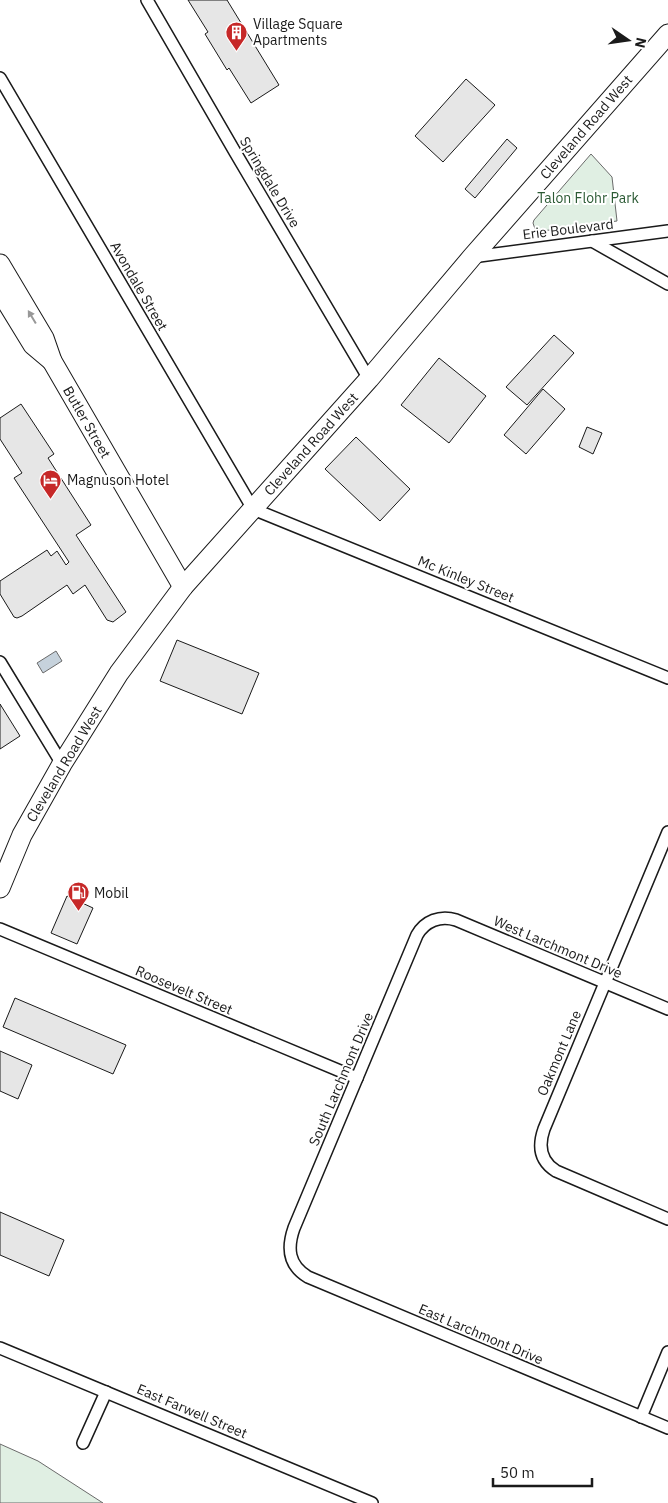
<svg xmlns="http://www.w3.org/2000/svg" width="668" height="1503" font-family="'IBM Plex Sans',sans-serif">
  <style>
    .green { fill: #e0efe3; stroke: #6a6a6a }
    .water { fill: #c6d2dc; stroke: #6a6a6a }
    .building { fill: #e6e6e6; stroke: #1a1a1a }
    .lines { fill: none; stroke-linecap: round; stroke-linejoin: round }
    .minor-casing { stroke: #1a1a1a; stroke-width: 14 }
    .primary-casing { stroke: #1a1a1a; stroke-width: 21 }
    .minor { stroke: #fff; stroke-width: 11 }
    .primary { stroke: #fff; stroke-width: 19 }
    .oneway { fill: #989898 }
    .labels { text-anchor: middle; stroke-width: 4; stroke-linejoin: round; paint-order: stroke }
    .poi-label { font-size: 14px; fill: #1a1a1a; stroke: #fff; text-anchor: start }
    .street-label { font-size: 14px; fill: #1a1a1a; stroke: #fff }
    .park-label { font-size: 14px; fill: #2b5a34; stroke: #fff }
  </style>
  <rect width="100%" height="100%" fill="#fff"/>
  <!-- green -->
  <g class="green">
    <polygon points="591,154 612,177 617,221 542,231 535,229 533,223 534,220"/>
    <polygon points="0,1444 38,1461 103,1503 0,1503"/>
  </g>
  <!-- water -->
  <polygon class="water" points="56,651 62,661 43,673 37,663"/>
  <!-- building -->
  <g class="building">
    <polygon points="188,0 227,0 279,85 251,103 229,68 227,70 205,34 208,32"/>
    <polygon points="466,79 495,105 443,162 415,136"/>
    <polygon points="507,139 517,148 475,198 465,189"/>
    <polygon points="554,335 574,353 527,405 506,387"/>
    <polygon points="439,358 486,396 449,443 401,405"/>
    <polygon points="543,389 565,409 526,454 504,435"/>
    <polygon points="21,404 54,454 48,458 91,525 76,535 126,612 113,622 107,620 85,585 73,594 67,585 22,616 17,618 14,617 0,594 0,581 47,550 51,556 57,551 66,565 69,562 14,478 22,473 0,439 0,418"/>
    <polygon points="587,427 602,433 593,454 579,447"/>
    <polygon points="356,437 410,489 380,521 325,469"/>
    <polygon points="177,640 259,673 242,714 160,681"/>
    <polygon points="0,704 20,736 0,749"/>
    <polygon points="67,896 93,908 77,944 51,933"/>
    <polygon points="15,998 126,1045 113,1074 3,1027"/>
    <polygon points="0,1051 32,1065 18,1099 0,1091"/>
    <polygon points="0,1212 64,1240 49,1276 0,1255"/>
  </g>
  <g class="lines">
    <defs>
      <g id="minor">
        <polyline points="147,0 235,152 369,379"/>
        <polyline points="0,78 253,509 668,678"/>
        <polyline points="592,241 668,284"/>
        <polyline points="472,257 668,231"/>
        <polyline points="0,662 62,764"/>
        <path d="M668,832L544,1129C538,1146 540,1161 556,1171L668,1219"/>
        <polyline points="0,929 357,1078"/>
        <path d="M668,1009L456,920C440,915 425,921 417,935L294,1228C287,1248 288,1265 308,1277L668,1428"/>
        <polyline points="0,1348 372,1503"/>
        <polyline points="641,1417 668,1352"/>
        <polyline points="83,1443 106,1392"/>
      </g>
      <g id="primary">
        <polyline points="0,264 44,338 52,361 183,587"/>
        <polyline points="0,291 33,345 52,361"/>
        <polyline points="0,888 22,835 62,764 119,673 183,587 369,379 472,257 668,34"/>
      </g>
    </defs>
    <!-- minor casing -->
    <use href="#minor" class="minor-casing"/>
    <!-- primary casing -->
    <use href="#primary" class="primary-casing"/>
    <!-- minor -->
    <use href="#minor" class="minor"/>
    <!-- primary -->
    <use href="#primary" class="primary"/>
  </g>
  <!-- one-way arrows -->
  <defs><path id="oneway-solid" d="M-6-.8H1V-3.2L6.5 0L1 3.2V.8H-6Z" transform="scale(1.25)"/></defs>
  <use class="oneway" href="#oneway-solid" transform="translate(32 317) rotate(-121)"/>
  <!-- icons -->
  <defs>
    <symbol id="building-pin" viewBox="-11 -11 22 30"><path d="M0 17L-7.5 6A9.5 9.5 0 1 1 7.5 6Z" fill="#c62828" stroke="#fff"/><path d="M-4-6H4V6H1V3H-1V6H-4ZM-2.5-4.3h1.7v1.8h-1.7ZM.8-4.3h1.7v1.8H.8ZM-2.5-1h1.7V.8h-1.7ZM.8-1h1.7V.8H.8Z" fill="#fff"/></symbol>
    <symbol id="hotel-pin" viewBox="-11 -11 22 30"><path d="M0 17L-7.5 6A9.5 9.5 0 1 1 7.5 6Z" fill="#c62828" stroke="#fff"/><path d="M-6-4.5h1.5V1H6V5H4.5V3h-9V5H-6ZM-4 0a1.8 1.8 0 1 1 3.6 0ZM.5 0V-2.5h3Q6-2.5 6 0Z" fill="#fff"/></symbol>
    <symbol id="fuel-pin" viewBox="-11 -11 22 30"><path d="M0 17L-7.5 6A9.5 9.5 0 1 1 7.5 6Z" fill="#c62828" stroke="#fff"/><path d="M-5.5-6h7V0h2V4h1.3V-2.5L3-4.5l.8-.8L6-3V5H2.5V1h-1V6h-7ZM-4.2-4.7v3.2H.2V-4.7Z" fill="#fff"/></symbol>
  </defs>
  <g fill-rule="evenodd">
    <use href="#building-pin" x="224" y="20" width="25" height="34"/>
    <use href="#hotel-pin" x="38" y="468" width="25" height="34"/>
    <use href="#fuel-pin" x="66" y="880" width="25" height="34"/>
  </g>
  <g class="labels">
    <!-- poi labels -->
    <g class="poi-label">
      <text x="253" y="29">Village Square<tspan x="253" dy="16">Apartments</tspan></text>
      <text x="67" y="485">Magnuson Hotel</text>
      <text x="94" y="898">Mobil</text>
    </g>
    <!-- street labels -->
    <g class="street-label">
      <text transform="translate(586 127) rotate(-49)" y="5">Cleveland Road West</text>
      <text transform="translate(270 182) rotate(59)" y="5">Springdale Drive</text>
      <text transform="translate(568 229) rotate(-7)" y="5">Erie Boulevard</text>
      <text transform="translate(139 286) rotate(60)" y="5">Avondale Street</text>
      <text transform="translate(87 422) rotate(60)" y="5">Butler Street</text>
      <text transform="translate(311 444) rotate(-48)" y="5">Cleveland Road West</text>
      <text transform="translate(466 579) rotate(22)" y="5">Mc Kinley Street</text>
      <text transform="translate(64 764) rotate(-59)" y="5">Cleveland Road West</text>
      <text transform="translate(558 947) rotate(23)" y="5">West Larchmont Drive</text>
      <text transform="translate(184 990) rotate(23)" y="5">Roosevelt Street</text>
      <text transform="translate(559 1053) rotate(-67)" y="5">Oakmont Lane</text>
      <text transform="translate(341 1079) rotate(-67)" y="5">South Larchmont Drive</text>
      <text transform="translate(481 1334) rotate(23)" y="5">East Larchmont Drive</text>
      <text transform="translate(192 1411) rotate(23)" y="5">East Farwell Street</text>
    </g>
    <!-- park labels -->
    <g class="park-label">
      <text x="588" y="203">Talon Flohr Park</text>
    </g>
  </g>
  <!-- north arrow -->
  <g transform="translate(628 40) rotate(103)" stroke="#ffffff" stroke-width="4" paint-order="stroke">
  <path d="M0-4L9 19L0 12L-9 19Z" fill="#1a1a1a"/>
  <text y="-8" font-size="14" font-weight="bold" text-anchor="middle" fill="#1a1a1a">N</text>
  </g>
  <!-- scale -->
  <path d="M493 1478v8h99v-8" fill="none" stroke="#1a1a1a" stroke-width="2.5"/>
  <text x="500" y="1478" font-size="15" fill="#1a1a1a" stroke="#ffffff" stroke-width="4" paint-order="stroke">50 m</text>
</svg>
